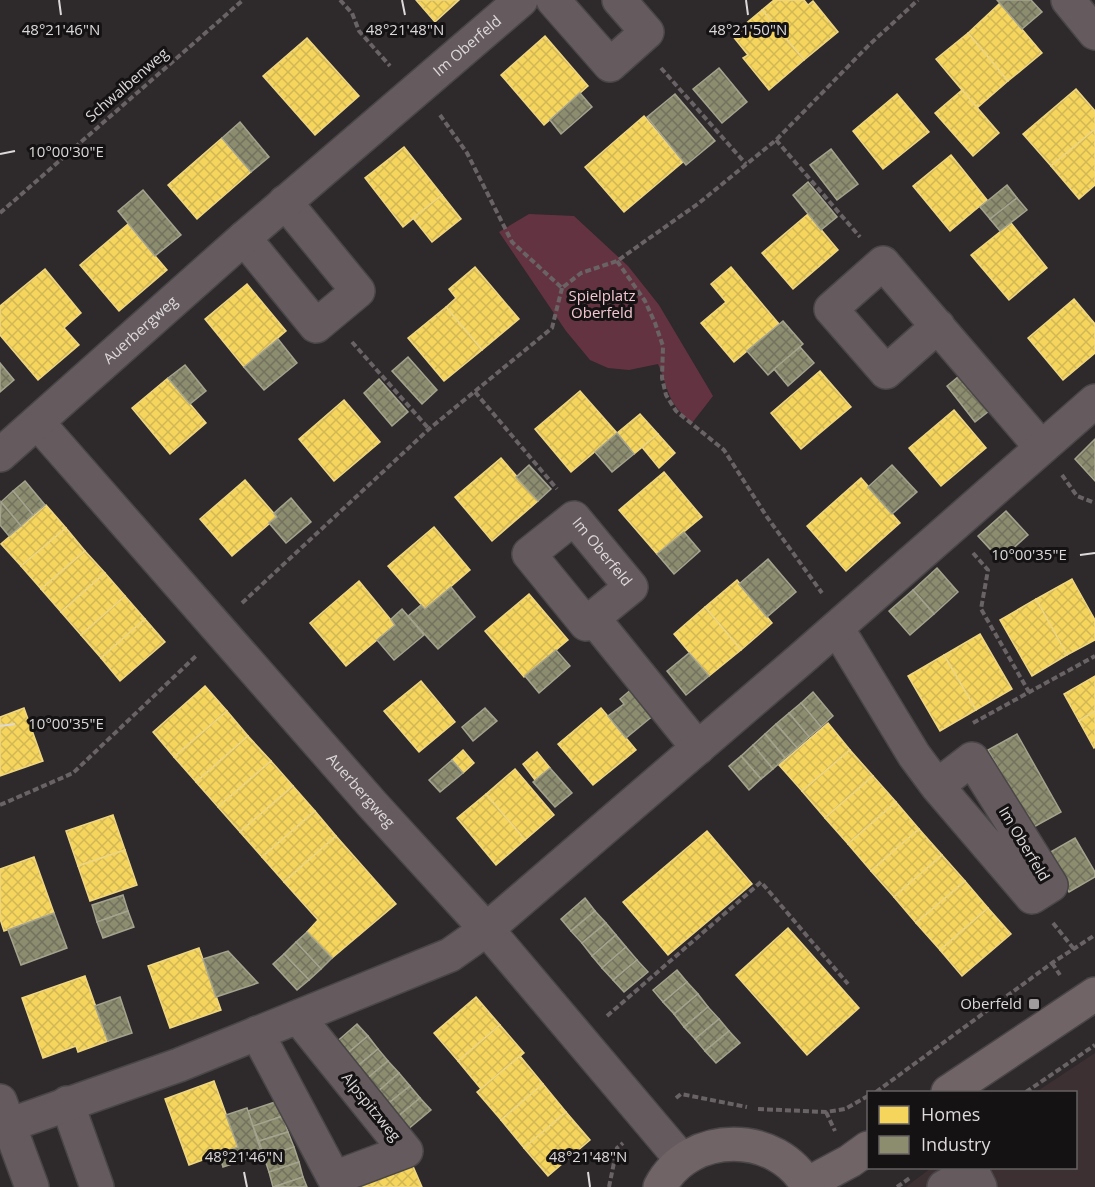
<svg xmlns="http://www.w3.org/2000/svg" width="1095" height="1187" font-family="'Open Sans',sans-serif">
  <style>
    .built { fill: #3d3033 }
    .green { fill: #643341 }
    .homes { fill: url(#homes-cross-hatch); stroke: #eed682; stroke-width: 1.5 }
    .industry { fill: url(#industry-cross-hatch); stroke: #a4a38e; stroke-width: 1.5 }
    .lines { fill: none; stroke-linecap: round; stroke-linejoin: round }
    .minor-casing { stroke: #494647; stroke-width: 36 }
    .major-casing { stroke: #494647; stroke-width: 36 }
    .path { stroke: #6a6365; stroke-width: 4; stroke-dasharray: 6 3; stroke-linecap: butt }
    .minor { stroke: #655b5e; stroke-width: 33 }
    .major { stroke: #716467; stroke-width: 33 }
    .ticks { fill: none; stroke: #ddd9da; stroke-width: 2 }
    .poi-dot { fill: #a09b9d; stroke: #151213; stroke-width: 2 }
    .labels { text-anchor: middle; stroke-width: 6; stroke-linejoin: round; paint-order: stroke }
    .street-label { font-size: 15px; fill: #ddd9da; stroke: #151213 }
    .park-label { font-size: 15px; fill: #f3c7d1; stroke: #151213 }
    .poi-label { font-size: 15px; fill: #ddd9da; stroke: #151213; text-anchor: end }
    .ticks-label { font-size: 15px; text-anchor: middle; fill: #ddd9da; stroke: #151213; stroke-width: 6; stroke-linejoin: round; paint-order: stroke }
  </style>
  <defs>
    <pattern id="homes-cross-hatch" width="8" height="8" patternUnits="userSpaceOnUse" patternTransform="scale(1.5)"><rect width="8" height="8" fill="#f6d55c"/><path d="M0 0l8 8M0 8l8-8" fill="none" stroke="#d2b757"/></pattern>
    <pattern id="industry-cross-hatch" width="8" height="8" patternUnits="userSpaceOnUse" patternTransform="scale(1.5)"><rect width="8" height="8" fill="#8c8c6e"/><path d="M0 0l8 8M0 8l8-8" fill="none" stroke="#72725e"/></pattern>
  </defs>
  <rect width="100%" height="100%" fill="#2e292b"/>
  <!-- built -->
  <polygon class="built" points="1095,1053 1095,1187 906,1187 931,1168 1076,1168 1076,1092 1036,1092"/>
  <!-- green -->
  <path class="green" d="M529,214L574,216L628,266L659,305L713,396L692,423C666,401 670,392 658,364L629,370L608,368L590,360L566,331L499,232Z"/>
  <!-- homes -->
  <g class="homes">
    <polygon points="416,0 459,0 435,22"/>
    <polygon points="774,0 804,0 808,5 813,1 838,32 804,60 762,10"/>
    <polygon points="1000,3 1042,53 1008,81 968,33"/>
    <polygon points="762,10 804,60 769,90 743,58 748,55 732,35"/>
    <polygon points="968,33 1008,81 977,108 936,59"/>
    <polygon points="545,36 588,86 544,125 501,75"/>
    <polygon points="307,38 359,96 315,135 263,76"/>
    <polygon points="1076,89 1095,111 1095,129 1051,166 1023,134"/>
    <polygon points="962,90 999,133 973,156 935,113"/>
    <polygon points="897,94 929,132 883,169 853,131"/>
    <polygon points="644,116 683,162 624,212 585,167"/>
    <polygon points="1095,129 1095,185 1079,199 1051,166"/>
    <polygon points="222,138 251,172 197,219 168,185"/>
    <polygon points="404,147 442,195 403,227 365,178"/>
    <polygon points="951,155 987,200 950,231 913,186"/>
    <polygon points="442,195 461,219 432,242 413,218"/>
    <polygon points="808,214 838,250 793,289 762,253"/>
    <polygon points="1011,223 1047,268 1009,300 971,255"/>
    <polygon points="128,224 167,270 119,311 80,265"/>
    <polygon points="475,267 519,319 482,350 446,307 456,298 449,289"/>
    <polygon points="731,267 779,324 734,362 701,323 726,302 711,284"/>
    <polygon points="45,269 81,313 64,328 79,345 38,380 0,335 0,306"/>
    <polygon points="247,284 286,331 244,367 205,319"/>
    <polygon points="1074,299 1095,324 1095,353 1063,380 1028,338"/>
    <polygon points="446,307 482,350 444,381 408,338"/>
    <polygon points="820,371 851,407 801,449 771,413"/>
    <polygon points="168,378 206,423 170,454 132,408"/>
    <polygon points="580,391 617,433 571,472 535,429"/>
    <polygon points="344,400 380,442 334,481 299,439"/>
    <polygon points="954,410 986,448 941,486 909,448"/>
    <polygon points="640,414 658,434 634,454 617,433"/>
    <polygon points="658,434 675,453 659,468 642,447"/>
    <polygon points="501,458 538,501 492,541 455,497"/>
    <polygon points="664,472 702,517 657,554 619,510"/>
    <polygon points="861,478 900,523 846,571 807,526"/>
    <polygon points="245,480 277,517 232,556 200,519"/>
    <polygon points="46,505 66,528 21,566 1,544"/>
    <polygon points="434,527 470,570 425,609 388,566"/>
    <polygon points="66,528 85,551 41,589 21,566"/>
    <polygon points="85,551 105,573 61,612 41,589"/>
    <polygon points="105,573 125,596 81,635 61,612"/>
    <polygon points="1072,579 1095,620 1095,640 1067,655 1036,599"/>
    <polygon points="737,580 772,623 741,650 705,607"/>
    <polygon points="359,581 395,625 346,666 310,623"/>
    <polygon points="529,594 568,640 524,677 485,631"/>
    <polygon points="125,596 145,619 101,658 81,635"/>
    <polygon points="1036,599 1067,655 1032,676 1000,620"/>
    <polygon points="705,607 741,650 709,676 674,634"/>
    <polygon points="145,619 165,642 120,681 101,658"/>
    <polygon points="980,634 1012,689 976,710 944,655"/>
    <polygon points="944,655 976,710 940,731 908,676"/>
    <polygon points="1095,676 1095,711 1079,721 1064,694"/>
    <polygon points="421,681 455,722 419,752 384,711"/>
    <polygon points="205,686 227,711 174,757 153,732"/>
    <polygon points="24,708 43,761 0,776 0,717"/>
    <polygon points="601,708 636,750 593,785 558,744"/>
    <polygon points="227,711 248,736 196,782 174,757"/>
    <polygon points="1095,711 1095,747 1094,748 1079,721"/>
    <polygon points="828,723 850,750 802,791 779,765"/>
    <polygon points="248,736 271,761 218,807 196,782"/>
    <polygon points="463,750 474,763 463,773 452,760"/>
    <polygon points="850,750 873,776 825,818 802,791"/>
    <polygon points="537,752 550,768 535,780 523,764"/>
    <polygon points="271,761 293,786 240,832 218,807"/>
    <polygon points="515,769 554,815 525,840 486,794"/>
    <polygon points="873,776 896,802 848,844 825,818"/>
    <polygon points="293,786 315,811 262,857 240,832"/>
    <polygon points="486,794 525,840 496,865 457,818"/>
    <polygon points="896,802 919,829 871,871 848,844"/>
    <polygon points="315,811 336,836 284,882 262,857"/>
    <polygon points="113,815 125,850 78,866 66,831"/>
    <polygon points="919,829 942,855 894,897 871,871"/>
    <polygon points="707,831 752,884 668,955 623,902"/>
    <polygon points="336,836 396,904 332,958 307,932 318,920 284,882"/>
    <polygon points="125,850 137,885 90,901 78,866"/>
    <polygon points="942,855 965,881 916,923 894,897"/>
    <polygon points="34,857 54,913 4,931 0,919 0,869"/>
    <polygon points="965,881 988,908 940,950 916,923"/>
    <polygon points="988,908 1011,934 962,976 940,950"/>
    <polygon points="788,928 859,1008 807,1055 736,975"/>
    <polygon points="199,948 221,1010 170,1028 148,966"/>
    <polygon points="85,976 108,1041 78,1052 76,1046 43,1058 22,998"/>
    <polygon points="476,997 500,1025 458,1061 434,1033"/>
    <polygon points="500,1025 524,1053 481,1089 458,1061"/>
    <polygon points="520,1056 543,1084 501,1120 477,1092"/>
    <polygon points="214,1081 238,1147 189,1165 165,1099"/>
    <polygon points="543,1084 566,1112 524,1148 501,1120"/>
    <polygon points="566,1112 590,1140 548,1176 524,1148"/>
    <polygon points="412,1164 422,1187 361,1187"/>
  </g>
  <!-- industry -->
  <g class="industry">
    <polygon points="997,0 1031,0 1042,12 1022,29"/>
    <polygon points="719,68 747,102 722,123 693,89"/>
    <polygon points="580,93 592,107 561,134 550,120"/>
    <polygon points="675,94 715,141 686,165 647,117"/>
    <polygon points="240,122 269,157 251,172 222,138"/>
    <polygon points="831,149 858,184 837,200 810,165"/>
    <polygon points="808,182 837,217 821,230 793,195"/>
    <polygon points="1007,185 1017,198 990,219 980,207"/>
    <polygon points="143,190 181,235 155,256 118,211"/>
    <polygon points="1017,198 1027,210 1000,231 990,219"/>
    <polygon points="783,321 803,344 768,375 747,351"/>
    <polygon points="278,339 297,363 264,390 244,367"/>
    <polygon points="800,347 814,363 788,386 774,369"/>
    <polygon points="408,357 437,390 422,404 392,371"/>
    <polygon points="0,363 14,380 0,392"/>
    <polygon points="185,365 206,391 190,404 168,378"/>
    <polygon points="964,372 993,408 975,422 947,386"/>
    <polygon points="379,379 408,412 392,426 364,393"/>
    <polygon points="617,433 634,454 612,472 595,452"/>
    <polygon points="1095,439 1095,481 1075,459"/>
    <polygon points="529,465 551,489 538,501 516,477"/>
    <polygon points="892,465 917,492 892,514 868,487"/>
    <polygon points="25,481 45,505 33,515 13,491"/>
    <polygon points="13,491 33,515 21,526 1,502"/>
    <polygon points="291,498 311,522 286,543 269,523 277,517 274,513"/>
    <polygon points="1,502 21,526 9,536 0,525"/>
    <polygon points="1006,511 1028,535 1000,560 978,536"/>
    <polygon points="684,532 700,551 674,574 657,554"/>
    <polygon points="768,559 796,592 767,617 739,584"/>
    <polygon points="937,568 958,592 934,614 913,590"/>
    <polygon points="451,587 475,617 438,649 408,616 421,605 425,609"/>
    <polygon points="913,590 934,614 910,635 889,611"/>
    <polygon points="402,609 424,635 394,660 377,640 395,625 391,619"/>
    <polygon points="556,650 570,666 539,693 525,676"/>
    <polygon points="689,653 709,676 686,695 667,671"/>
    <polygon points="633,688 654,715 626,738 608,716 624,704 620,699"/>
    <polygon points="813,692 833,716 821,727 801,703"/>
    <polygon points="801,703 821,727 809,737 789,713"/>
    <polygon points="485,708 497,721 473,741 462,727"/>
    <polygon points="789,713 809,737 797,748 776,724"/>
    <polygon points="776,724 797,748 785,758 765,734"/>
    <polygon points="765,734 785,758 773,769 753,745"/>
    <polygon points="1017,734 1061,812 1032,828 988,750"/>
    <polygon points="753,745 773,769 761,779 741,756"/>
    <polygon points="741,756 761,779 749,790 729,766"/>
    <polygon points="452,760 463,773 440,792 429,780"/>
    <polygon points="550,768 572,793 555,807 533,782"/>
    <polygon points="1075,838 1095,872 1095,877 1069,892 1047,854"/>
    <polygon points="123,895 128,911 97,922 92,905"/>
    <polygon points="585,898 595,911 571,931 561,919"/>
    <polygon points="128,911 134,927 103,938 97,922"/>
    <polygon points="595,911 606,923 582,943 571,931"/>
    <polygon points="54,913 67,948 21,965 8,930"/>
    <polygon points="606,923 616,935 592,956 582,943"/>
    <polygon points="307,932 332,958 321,969 296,942"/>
    <polygon points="616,935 626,947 602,968 592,956"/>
    <polygon points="296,942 321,969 309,980 284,954"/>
    <polygon points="626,947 637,960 613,980 602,968"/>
    <polygon points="228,951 258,983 216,997 203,959"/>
    <polygon points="284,954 309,980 297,990 273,964"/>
    <polygon points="637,960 648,972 624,992 613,980"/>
    <polygon points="677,970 687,982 663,1002 653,990"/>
    <polygon points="687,982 698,994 674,1014 663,1002"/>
    <polygon points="698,994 708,1007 684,1027 674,1014"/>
    <polygon points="120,997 132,1033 108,1041 95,1006"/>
    <polygon points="708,1007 719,1019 695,1039 684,1027"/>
    <polygon points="719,1019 729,1031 705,1051 695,1039"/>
    <polygon points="357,1024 368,1036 344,1056 333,1045"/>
    <polygon points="729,1031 740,1043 716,1063 705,1051"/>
    <polygon points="368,1036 378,1049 354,1069 344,1056"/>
    <polygon points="378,1049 388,1061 364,1081 354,1069"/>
    <polygon points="388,1061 399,1073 375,1094 364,1081"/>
    <polygon points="399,1073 410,1086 385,1106 375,1094"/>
    <polygon points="410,1086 420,1098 396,1118 385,1106"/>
    <polygon points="420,1098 431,1110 407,1130 396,1118"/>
    <polygon points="278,1101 283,1116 253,1126 248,1111"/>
    <polygon points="247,1108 262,1154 223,1167 219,1154 238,1147 226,1115"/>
    <polygon points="283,1116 288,1132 259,1141 253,1126"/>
    <polygon points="288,1132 294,1147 264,1157 259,1141"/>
    <polygon points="294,1147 299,1162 269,1172 264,1157"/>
    <polygon points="299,1162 303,1177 273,1187 269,1172"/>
    <polygon points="303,1177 307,1187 274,1187"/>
  </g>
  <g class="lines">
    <defs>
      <g id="minor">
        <polyline points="553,0 610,65 647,32 619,0"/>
        <polyline points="1068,0 1095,33"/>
        <polyline points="244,238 316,326 358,291 285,202"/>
        <polyline points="938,326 886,372 831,309 883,263 1041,447"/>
        <path id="s1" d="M38,423L372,804L496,940L682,1160"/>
        <path id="s2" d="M0,455L244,238L521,0"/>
        <path id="s3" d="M593,618L586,624L529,554L574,518L631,587L593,618L698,748"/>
        <polyline points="837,628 914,755 937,786 1032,897 1051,885 972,759 937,786"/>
        <polyline points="257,1033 334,1178 406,1151 298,1017"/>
        <polyline points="0,1101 32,1187"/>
        <polyline points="67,1103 97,1187"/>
        <polyline points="9,1125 179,1065 450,955 487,929 801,659 1095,401"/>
        <polyline points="944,1187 972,1171 980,1187"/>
      </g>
      <g id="major">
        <polyline points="948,1092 1095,994"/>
        <polyline points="807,1184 850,1161 868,1148"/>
        <path d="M660,1187C689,1130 778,1130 808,1187"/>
      </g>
    </defs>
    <!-- minor casing -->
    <use href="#minor" class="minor-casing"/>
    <!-- major casing -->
    <use href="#major" class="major-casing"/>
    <!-- path -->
    <g class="path">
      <polyline points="340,0 352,13 359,31 390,66"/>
      <polyline points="661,68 746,164"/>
      <polyline points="440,115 467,153 512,242 562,288 581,273 617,261 699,203 776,140 869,45 918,0"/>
      <polyline points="776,140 860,237"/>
      <polyline points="0,213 243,0"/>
      <polyline points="617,261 645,301 655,323 663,346 662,378 666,395 676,411 724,450 767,517 822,593"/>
      <polyline points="352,342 429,429"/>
      <polyline points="475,392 557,489"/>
      <polyline points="1062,475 1077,496 1095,503"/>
      <polyline points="973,553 988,570 981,609 1029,692"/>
      <polyline points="242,603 429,429 552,328 562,288"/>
      <polyline points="973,723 1095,656"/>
      <polyline points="0,805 73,773 196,656"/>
      <polyline points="1053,923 1074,949"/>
      <polyline points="1052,963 1060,975"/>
      <polyline points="607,1016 761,882 848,984"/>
      <polyline points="876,1092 1052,963 1095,935"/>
      <polyline points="1026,1092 1095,1045"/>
      <polyline points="676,1098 681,1094 747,1107"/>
      <polyline points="758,1109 826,1112 845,1109 868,1096"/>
      <polyline points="826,1112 835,1131"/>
      <polyline points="609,1187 617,1148 623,1143"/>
      <polyline points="897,1187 911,1177"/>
    </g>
    <!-- minor -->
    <use href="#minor" class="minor"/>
    <!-- major -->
    <use href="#major" class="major"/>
  </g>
  <!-- ticks -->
  <path class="ticks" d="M59,0L61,15M402,0L405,15M746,0L748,15M0,154L15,151M1080,555L1095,553M0,726L15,724M244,1172L247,1187M588,1172L590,1187"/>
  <!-- markers -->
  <rect class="poi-dot" x="1028" y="998" width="12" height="12" rx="3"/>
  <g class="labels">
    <!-- street labels -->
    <g class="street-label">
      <text dy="5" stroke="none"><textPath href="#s2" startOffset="621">Im Oberfeld</textPath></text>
      <text transform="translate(127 85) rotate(-41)" y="5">Schwalbenweg</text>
      <text dy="5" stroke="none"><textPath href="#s2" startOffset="188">Auerbergweg</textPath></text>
      <text dy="5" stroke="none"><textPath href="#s3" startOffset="201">Im Oberfeld</textPath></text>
      <text dy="5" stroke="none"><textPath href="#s1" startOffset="489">Auerbergweg</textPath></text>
      <text transform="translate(1024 844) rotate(59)" y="5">Im Oberfeld</text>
      <text transform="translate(371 1107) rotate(51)" y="5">Alpspitzweg</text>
    </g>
    <!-- park labels -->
    <g class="park-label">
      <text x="602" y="301">Spielplatz<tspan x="602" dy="17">Oberfeld</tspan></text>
    </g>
    <!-- poi labels -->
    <g class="poi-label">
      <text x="1022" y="1009">Oberfeld</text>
    </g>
  </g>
  <g class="ticks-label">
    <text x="61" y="35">48°21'46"N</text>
    <text x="405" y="35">48°21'48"N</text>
    <text x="748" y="35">48°21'50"N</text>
    <text x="66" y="157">10°00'30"E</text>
    <text x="1029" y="560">10°00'35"E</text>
    <text x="66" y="729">10°00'35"E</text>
    <text x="244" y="1162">48°21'46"N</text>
    <text x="588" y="1162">48°21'48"N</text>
  </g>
  <!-- legend -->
  <rect x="867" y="1091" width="210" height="78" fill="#151213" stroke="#656263" stroke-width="1.5"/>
  <rect x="879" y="1106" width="30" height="18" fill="#f6d55c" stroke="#656263" stroke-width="1.5"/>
  <text x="921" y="1121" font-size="18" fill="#ddd9da">Homes</text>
  <rect x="879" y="1136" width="30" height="18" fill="#8c8c6e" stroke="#656263" stroke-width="1.5"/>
  <text x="921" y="1151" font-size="18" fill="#ddd9da">Industry</text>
</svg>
